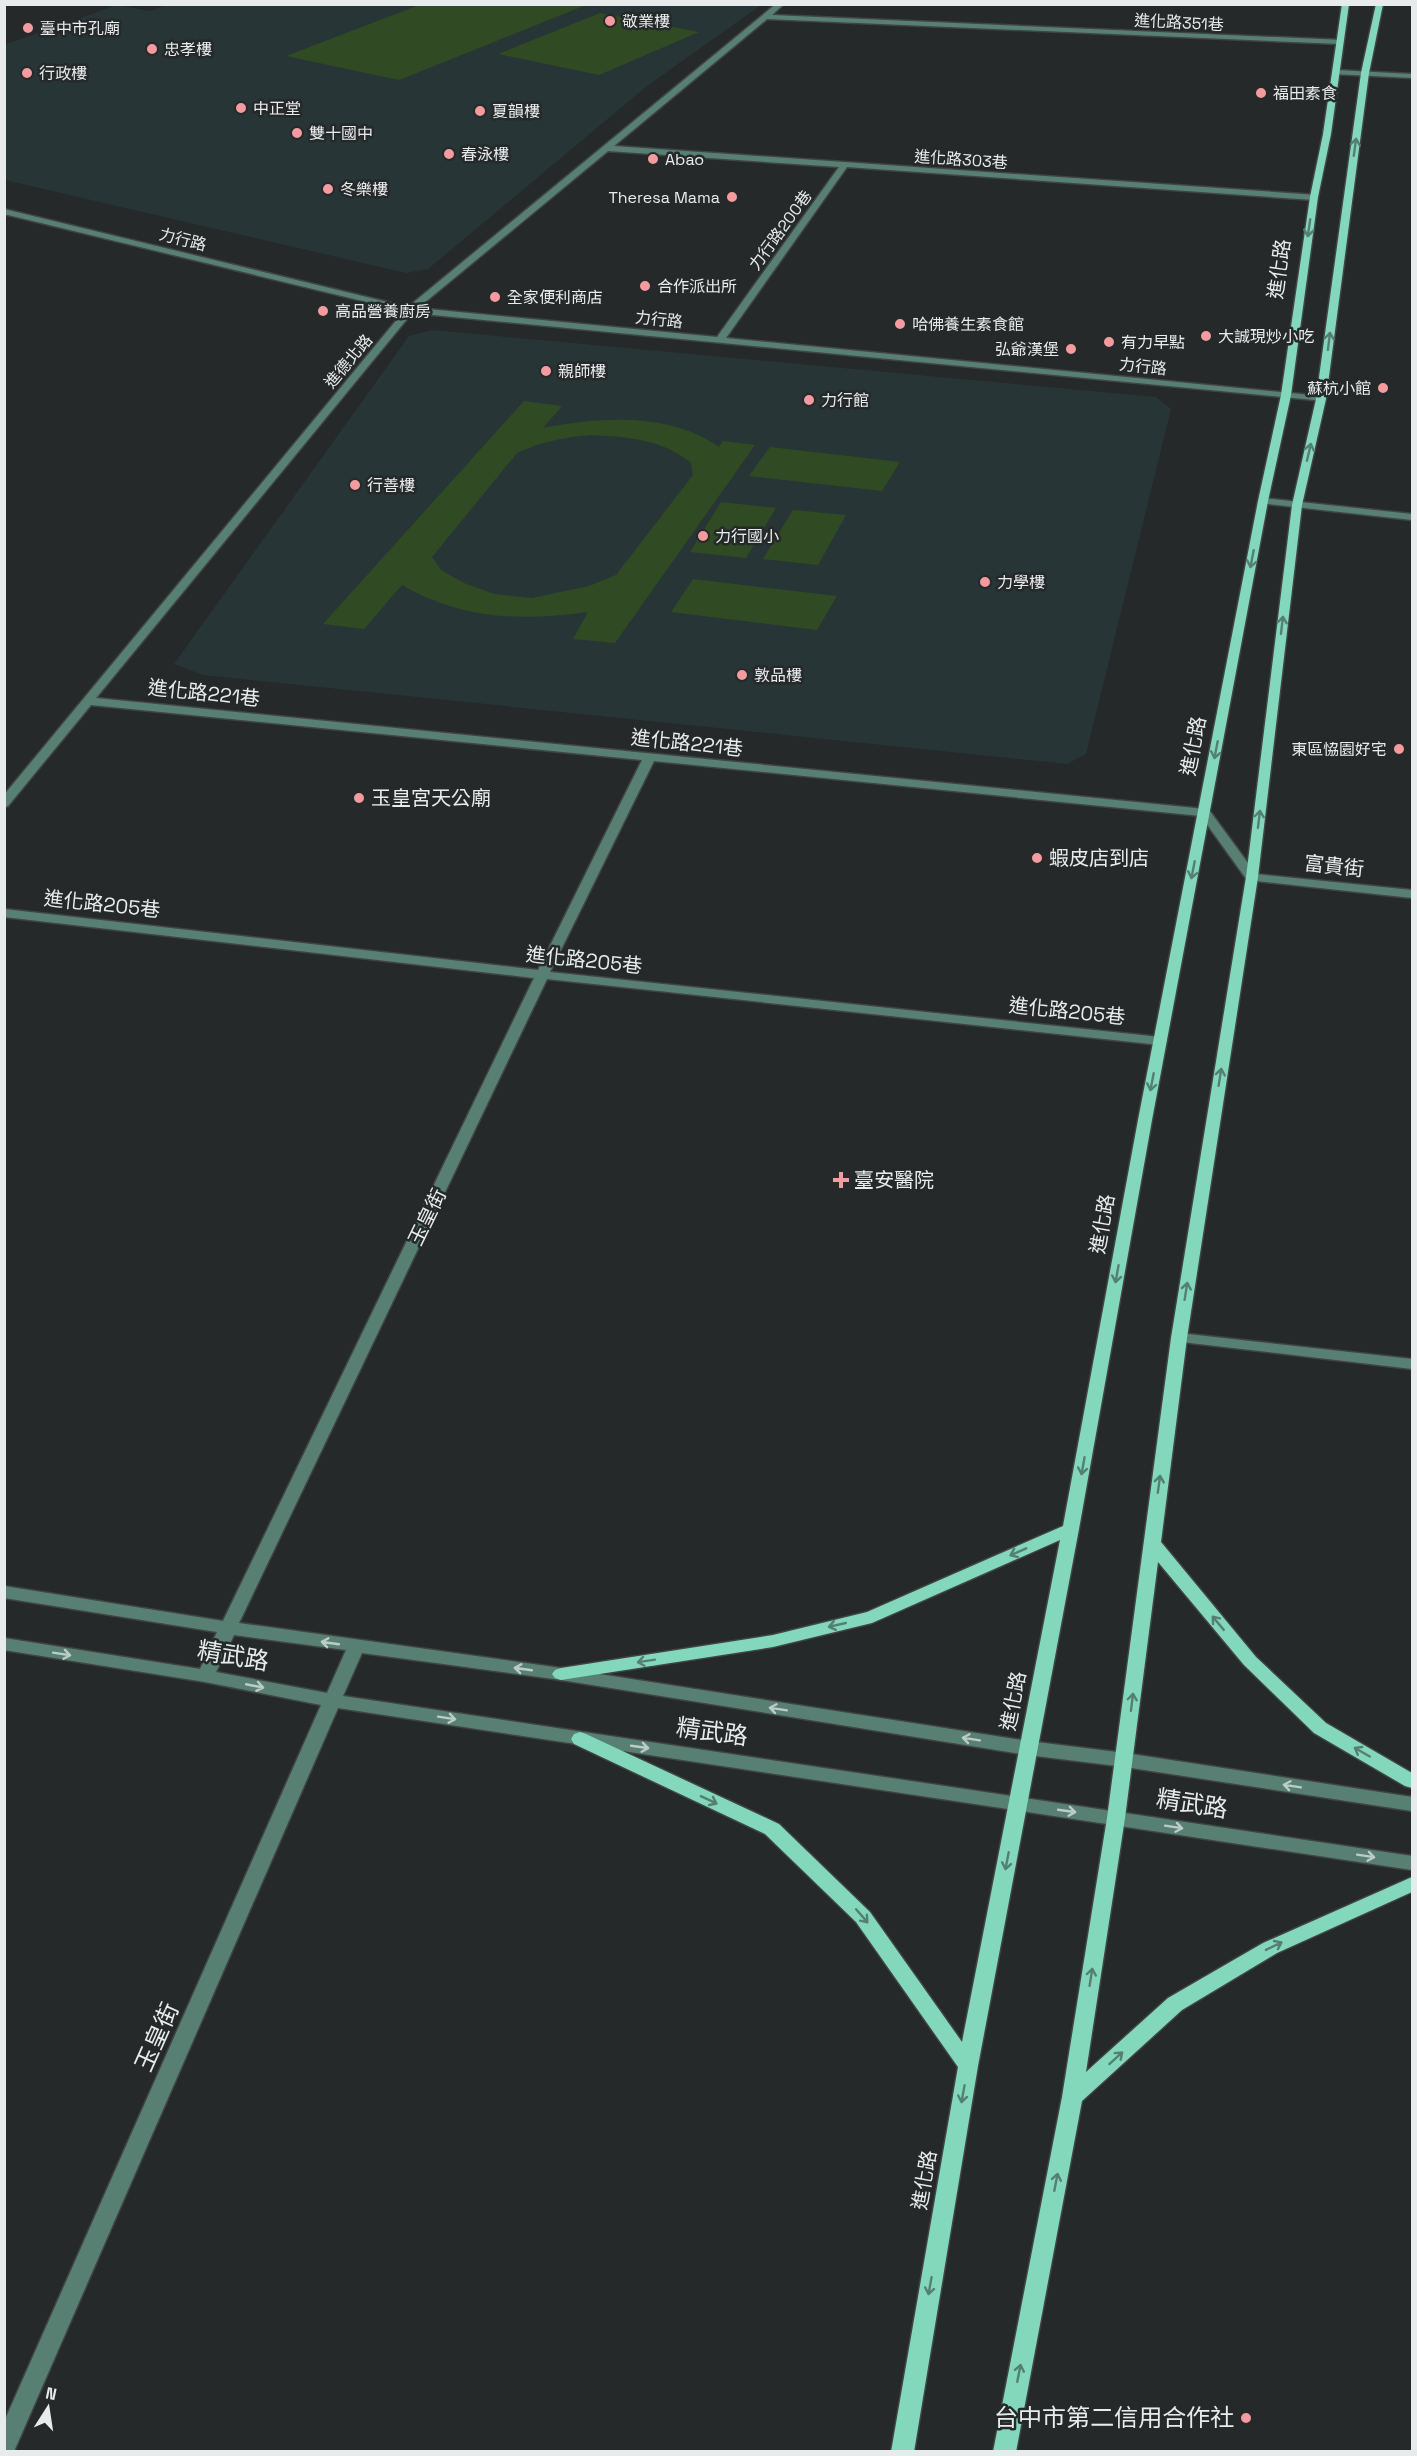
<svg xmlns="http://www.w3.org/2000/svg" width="1417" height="2456" font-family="'Space Grotesk','Noto Sans TC',sans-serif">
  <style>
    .built { fill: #283536 }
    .green { fill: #304b24; fill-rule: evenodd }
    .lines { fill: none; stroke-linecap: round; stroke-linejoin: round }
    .minor-casing { stroke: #404445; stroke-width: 3 }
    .major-casing { stroke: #404445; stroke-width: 3 }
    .minor { fill: #588072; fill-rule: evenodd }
    .major { fill: #83d8bc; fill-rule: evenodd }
    .oneway { stroke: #548073 }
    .oneway2 { stroke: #bdcbc7 }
    .poi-dot { fill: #f49b9f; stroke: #25292a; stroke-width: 2 }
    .labels { text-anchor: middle; stroke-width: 5; stroke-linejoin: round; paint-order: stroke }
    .far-poi-label { font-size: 16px; fill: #e8ebec; stroke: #25292a; text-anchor: start }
    .far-street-label { font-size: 16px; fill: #e8ebec; stroke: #25292a }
    .street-label { font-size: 20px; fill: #e8ebec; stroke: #25292a }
    .poi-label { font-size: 20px; fill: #e8ebec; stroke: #25292a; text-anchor: start }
    .near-street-label { font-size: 24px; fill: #e8ebec; stroke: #25292a }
    .near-poi-label { font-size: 24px; fill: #e8ebec; stroke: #25292a; text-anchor: end }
  </style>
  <rect width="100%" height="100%" fill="#25292a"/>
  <!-- built -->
  <g class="built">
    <polygon points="169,4 761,5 647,86 428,269 406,273 5,180 4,45 117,5 150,11"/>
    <polygon points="432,330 1156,397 1171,409 1086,754 1067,764 203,675 174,664 409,336"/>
  </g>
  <!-- green -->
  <g class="green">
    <polygon points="422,4 586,4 586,5 399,80 286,56"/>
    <polygon points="600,13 699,32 599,75 498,54"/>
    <path d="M524,401L562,406L543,428C600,417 669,412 719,447L723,441L755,445L615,643L573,639L588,612C521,621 463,620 402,585L364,629L323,624ZM591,435C628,437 662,439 691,463L693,475L616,575L589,586L532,598L494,594L464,583L441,570L432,557L517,453C541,442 564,437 591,435Z"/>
    <polygon points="770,447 900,462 882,491 749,476"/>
    <polygon points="721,502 776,508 746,558 690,552"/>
    <polygon points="793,510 846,515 818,565 763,559"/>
    <polygon points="693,579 837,596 817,630 671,612"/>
  </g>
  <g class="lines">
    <defs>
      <g id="minor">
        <path d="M776,4H784L772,15L1343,40L1340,44L767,19L614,146L1317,195V199L1314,200L847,167L726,338L1321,396L1324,397V401L412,313L96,698L1205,809L1209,810L1256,874L1412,890V898L1247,880L1201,816L654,761L550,972L1160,1037L1167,1041L1160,1045L547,979L239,1623L561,1668L1028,1741L1125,1753L1412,1797V1811L1125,1767L1028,1755L561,1680L362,1653L343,1696L1412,1856V1870L338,1708L15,2449L14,2452H4V2422L321,1705L205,1682L4,1650V1638L200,1669L217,1632L4,1598V1586L223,1621L534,978L4,917V909L538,970L642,760L91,705L8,806L4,807V795L404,311L4,214V209L408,307ZM608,151L839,167L717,337L418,308ZM234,1635L346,1650L327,1693L216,1672Z"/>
        <polygon points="1336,70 1412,74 1412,78 1333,74 1333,70"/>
        <polygon points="1263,498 1412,514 1412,520 1259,503 1259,499"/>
        <polygon points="1179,1333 1412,1359 1412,1369 1173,1341 1171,1338"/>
      </g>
      <g id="major">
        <polygon points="1342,4 1349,4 1331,134 1318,197 1291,395 1268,501 1152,1120 1079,1529 978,2066 914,2452 891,2452 958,2067 856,1922 765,1834 574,1744 571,1739 574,1734 580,1732 586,1734 779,1824 870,1912 962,2042 1060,1540 872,1623 773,1647 561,1680 555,1678 552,1674 555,1670 561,1668 773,1635 867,1612 1063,1526 1138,1120 1258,501 1281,395 1310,197 1323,134"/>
        <polygon points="1376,4 1383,4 1369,73 1326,399 1302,505 1258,877 1187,1338 1161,1542 1256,1657 1326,1723 1412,1773 1412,1788 1405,1786 1314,1733 1244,1665 1158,1562 1125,1818 1086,2072 1168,1998 1263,1943 1412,1877 1412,1892 1277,1953 1182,2010 1082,2101 1016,2452 993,2452 1062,2097 1107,1818 1171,1338 1246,877 1292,505 1316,399 1361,73"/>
      </g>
    </defs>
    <!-- minor casing -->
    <use href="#minor" class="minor-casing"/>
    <!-- major casing -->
    <use href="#major" class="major-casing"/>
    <!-- minor -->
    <use href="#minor" class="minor"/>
    <!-- major -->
    <use href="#major" class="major"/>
  </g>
  <!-- one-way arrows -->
  <defs><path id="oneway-shaft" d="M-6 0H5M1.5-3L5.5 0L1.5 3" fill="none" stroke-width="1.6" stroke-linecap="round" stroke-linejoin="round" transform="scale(1.5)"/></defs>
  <g class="oneway">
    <use href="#oneway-shaft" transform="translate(1355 147) rotate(-82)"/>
    <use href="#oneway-shaft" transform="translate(1309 228) rotate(98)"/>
    <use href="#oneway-shaft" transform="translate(1329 341) rotate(-83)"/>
    <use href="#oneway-shaft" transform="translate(1309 452) rotate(-77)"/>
    <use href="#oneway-shaft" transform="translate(1252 559) rotate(101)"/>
    <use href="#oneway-shaft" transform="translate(1282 625) rotate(-83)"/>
    <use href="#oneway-shaft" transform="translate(1216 750) rotate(101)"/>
    <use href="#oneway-shaft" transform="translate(1259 819) rotate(-83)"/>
    <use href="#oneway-shaft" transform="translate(1193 870) rotate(101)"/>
    <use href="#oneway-shaft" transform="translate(1220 1077) rotate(-81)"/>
    <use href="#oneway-shaft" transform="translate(1152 1082) rotate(101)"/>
    <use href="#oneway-shaft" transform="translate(1117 1274) rotate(100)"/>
    <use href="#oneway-shaft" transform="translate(1186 1291) rotate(-81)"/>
    <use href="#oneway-shaft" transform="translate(1083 1466) rotate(100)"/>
    <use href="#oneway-shaft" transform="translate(1159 1484) rotate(-82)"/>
    <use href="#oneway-shaft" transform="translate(1018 1552) rotate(156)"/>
    <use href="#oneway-shaft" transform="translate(1218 1623) rotate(-130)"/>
    <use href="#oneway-shaft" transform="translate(837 1625) rotate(167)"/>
    <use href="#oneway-shaft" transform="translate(646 1661) rotate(171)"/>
    <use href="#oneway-shaft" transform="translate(1132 1702) rotate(-83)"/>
    <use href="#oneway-shaft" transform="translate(1362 1752) rotate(-150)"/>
    <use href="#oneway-shaft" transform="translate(709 1800) rotate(25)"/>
    <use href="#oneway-shaft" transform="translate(1007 1861) rotate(101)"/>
    <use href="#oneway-shaft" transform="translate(862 1916) rotate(49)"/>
    <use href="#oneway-shaft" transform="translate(1274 1946) rotate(-26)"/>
    <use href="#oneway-shaft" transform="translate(1091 1977) rotate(-81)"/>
    <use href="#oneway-shaft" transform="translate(1116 2058) rotate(-42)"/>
    <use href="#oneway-shaft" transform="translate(963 2094) rotate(100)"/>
    <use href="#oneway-shaft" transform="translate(1056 2182) rotate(-79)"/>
    <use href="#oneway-shaft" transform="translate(930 2286) rotate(100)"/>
    <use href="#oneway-shaft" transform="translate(1019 2373) rotate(-79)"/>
  </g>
  <g class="oneway2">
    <use href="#oneway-shaft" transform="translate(330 1643) rotate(-172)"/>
    <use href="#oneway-shaft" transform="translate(62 1654) rotate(9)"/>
    <use href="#oneway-shaft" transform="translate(523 1669) rotate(-172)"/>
    <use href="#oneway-shaft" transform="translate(255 1686) rotate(11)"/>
    <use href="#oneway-shaft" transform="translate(778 1709) rotate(-171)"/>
    <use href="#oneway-shaft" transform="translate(447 1718) rotate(9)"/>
    <use href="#oneway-shaft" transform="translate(971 1739) rotate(-171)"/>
    <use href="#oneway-shaft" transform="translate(640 1747) rotate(8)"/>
    <use href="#oneway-shaft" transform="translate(1292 1786) rotate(-171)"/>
    <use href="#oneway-shaft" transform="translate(1067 1811) rotate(8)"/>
    <use href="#oneway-shaft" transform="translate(1174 1827) rotate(9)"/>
    <use href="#oneway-shaft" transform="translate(1366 1856) rotate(9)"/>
  </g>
  <!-- markers -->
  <g class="poi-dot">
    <circle cx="610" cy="21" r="6"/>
    <circle cx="28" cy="28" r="6"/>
    <circle cx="152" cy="49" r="6"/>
    <circle cx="27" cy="73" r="6"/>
    <circle cx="1261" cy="93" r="6"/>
    <circle cx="241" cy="108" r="6"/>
    <circle cx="480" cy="111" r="6"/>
    <circle cx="297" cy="133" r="6"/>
    <circle cx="449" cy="154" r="6"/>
    <circle cx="653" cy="159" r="6"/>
    <circle cx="328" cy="189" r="6"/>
    <circle cx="732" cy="197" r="6"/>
    <circle cx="645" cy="286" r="6"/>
    <circle cx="495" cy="297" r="6"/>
    <circle cx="323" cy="311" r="6"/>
    <circle cx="900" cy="324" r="6"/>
    <circle cx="1206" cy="336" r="6"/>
    <circle cx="1109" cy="342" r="6"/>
    <circle cx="1071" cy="349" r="6"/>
    <circle cx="546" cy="371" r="6"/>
    <circle cx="1383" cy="388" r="6"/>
    <circle cx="809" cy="400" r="6"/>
    <circle cx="355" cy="485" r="6"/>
    <circle cx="703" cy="536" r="6"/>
    <circle cx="985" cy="582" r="6"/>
    <circle cx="742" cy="675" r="6"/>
    <circle cx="1399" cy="749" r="6"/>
    <circle cx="359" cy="798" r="6"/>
    <circle cx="1037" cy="858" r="6"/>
    <path d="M838 1171h6v6h6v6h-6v6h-6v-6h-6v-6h6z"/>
    <circle cx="1246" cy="2418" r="6"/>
  </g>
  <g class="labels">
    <!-- far-poi labels -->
    <g class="far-poi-label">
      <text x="622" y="27">敬業樓</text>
      <text x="40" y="34">臺中市孔廟</text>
      <text x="164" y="55">忠孝樓</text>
      <text x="39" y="79">行政樓</text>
      <text x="1273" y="99">福田素食</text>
      <text x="253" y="114">中正堂</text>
      <text x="492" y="117">夏韻樓</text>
      <text x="309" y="139">雙十國中</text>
      <text x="461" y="160">春泳樓</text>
      <text x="665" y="165">Abao</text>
      <text x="340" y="195">冬樂樓</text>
      <text x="720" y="203" text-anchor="end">Theresa Mama</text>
      <text x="657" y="292">合作派出所</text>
      <text x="507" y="303">全家便利商店</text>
      <text x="335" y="317">高品營養廚房</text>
      <text x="912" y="330">哈佛養生素食館</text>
      <text x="1218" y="342">大誠現炒小吃</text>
      <text x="1121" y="348">有力早點</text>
      <text x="1059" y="355" text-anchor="end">弘爺漢堡</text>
      <text x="558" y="377">親師樓</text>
      <text x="1371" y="394" text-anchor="end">蘇杭小館</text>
      <text x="821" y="406">力行館</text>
      <text x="367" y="491">行善樓</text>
      <text x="715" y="542">力行國小</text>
      <text x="997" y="588">力學樓</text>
      <text x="754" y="681">敦品樓</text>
      <text x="1387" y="755" text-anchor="end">東區恊園好宅</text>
    </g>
    <!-- far-street labels -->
    <g class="far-street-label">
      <text transform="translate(1179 22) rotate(3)" y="6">進化路351巷</text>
      <text transform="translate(961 159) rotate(4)" y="6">進化路303巷</text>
      <text transform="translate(780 230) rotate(-54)" y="6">力行路200巷</text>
      <text transform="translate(183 239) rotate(14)" y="6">力行路</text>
      <text transform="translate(659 319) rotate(6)" y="6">力行路</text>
      <text transform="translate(348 361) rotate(-50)" y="6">進德北路</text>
      <text transform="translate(1143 366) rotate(6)" y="6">力行路</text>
    </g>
    <!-- street labels -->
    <g class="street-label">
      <text transform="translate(1279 269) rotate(-82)" y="7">進化路</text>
      <text transform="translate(204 693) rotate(6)" y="7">進化路221巷</text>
      <text transform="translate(687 743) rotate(6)" y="7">進化路221巷</text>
      <text transform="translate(1193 746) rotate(-79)" y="7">進化路</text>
      <text transform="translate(1334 866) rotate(6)" y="7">富貴街</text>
      <text transform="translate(102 904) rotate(6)" y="7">進化路205巷</text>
      <text transform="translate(584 960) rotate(6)" y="7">進化路205巷</text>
      <text transform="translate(1067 1011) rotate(6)" y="7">進化路205巷</text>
      <text transform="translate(427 1217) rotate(-64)" y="7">玉皇街</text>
      <text transform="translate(1102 1224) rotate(-80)" y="7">進化路</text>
      <text transform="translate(1013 1701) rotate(-79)" y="7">進化路</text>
      <text transform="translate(924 2180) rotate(-80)" y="7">進化路</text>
    </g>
    <!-- poi labels -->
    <g class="poi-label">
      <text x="371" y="805">玉皇宮天公廟</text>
      <text x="1049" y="865">蝦皮店到店</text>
      <text x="854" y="1187">臺安醫院</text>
    </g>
    <!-- near-street labels -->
    <g class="near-street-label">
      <text transform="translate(233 1656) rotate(10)" y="8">精武路</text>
      <text transform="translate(712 1732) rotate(8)" y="8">精武路</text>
      <text transform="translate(1192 1804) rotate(9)" y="8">精武路</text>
      <text transform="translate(157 2037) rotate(-66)" y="8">玉皇街</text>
    </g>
    <!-- near-poi labels -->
    <g class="near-poi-label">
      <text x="1234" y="2426">台中市第二信用合作社</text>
    </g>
  </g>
  <!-- border -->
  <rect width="1417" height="2456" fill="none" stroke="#e8ebec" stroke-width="12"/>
  <!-- north arrow -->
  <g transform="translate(48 2408) rotate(12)" stroke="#25292a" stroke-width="4.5" paint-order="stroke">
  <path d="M0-4.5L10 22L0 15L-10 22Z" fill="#e8ebec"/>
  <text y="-9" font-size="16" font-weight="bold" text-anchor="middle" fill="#e8ebec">N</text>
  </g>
</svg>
